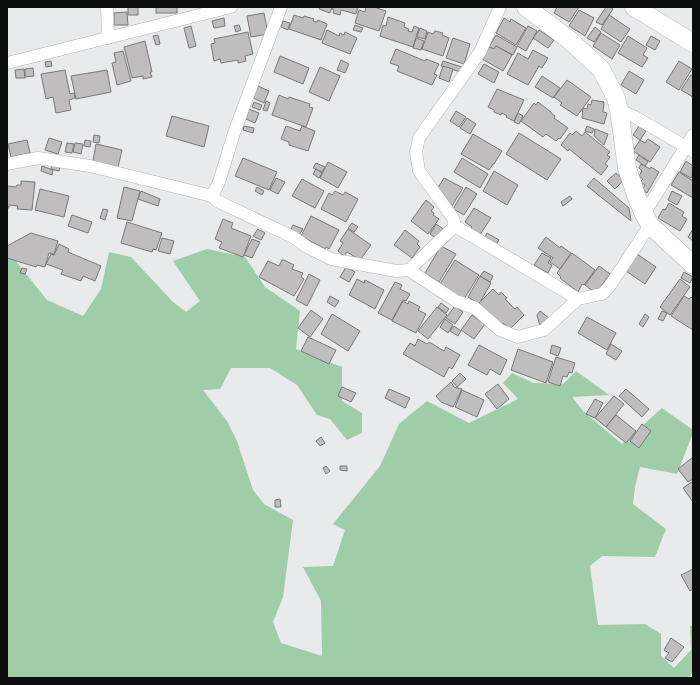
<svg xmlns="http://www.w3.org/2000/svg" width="700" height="685" font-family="'Space Grotesk',sans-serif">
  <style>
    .green { fill: #9ecda7 }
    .building { fill: #bfbdbe; stroke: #797878 }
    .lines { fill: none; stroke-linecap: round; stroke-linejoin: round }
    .street-casing { stroke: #b1b2b3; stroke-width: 13 }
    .secondary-casing { stroke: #b1b2b3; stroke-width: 19 }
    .street { stroke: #fff; stroke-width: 12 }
    .secondary { stroke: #fff; stroke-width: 18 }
  </style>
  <rect width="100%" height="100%" fill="#e8eaeb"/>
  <!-- green -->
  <polygon class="green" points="207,249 245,257 265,287 300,311 296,349 342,367 342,401 362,413 362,433 347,440 330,419 317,415 297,385 270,368 231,368 220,389 203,390 227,421 237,441 253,490 264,504 293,520 283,597 273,622 281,643 322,656 321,601 303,567 333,566 345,530 333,524 380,466 399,424 427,401 469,423 518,399 503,383 512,373 534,383 563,384 576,371 609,395 572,397 583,411 622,444 662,408 693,430 693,433 677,474 640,467 635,487 633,504 666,529 655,557 602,556 590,566 598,625 645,624 661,634 661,656 674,668 691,650 690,626 693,626 693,669 690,678 7,678 7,258 15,260 47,300 83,316 101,289 109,252 131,257 172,301 186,312 200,301 173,261"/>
  <!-- building -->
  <g class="building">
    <rect x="128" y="7" width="10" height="8"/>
    <rect x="156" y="7" width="21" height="6"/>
    <polygon points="320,7 332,7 330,13 319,9"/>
    <polygon points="333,7 358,7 356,14 341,10 340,15 333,13 334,10 332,9"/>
    <polygon points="366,7 374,7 386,11 379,31 355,23 359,10 365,12"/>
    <polygon points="557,7 579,7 569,22 554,13"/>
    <polygon points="606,7 610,7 613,9 602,25 596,22"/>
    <polygon points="579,10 594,18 585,36 569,26"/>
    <polygon points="127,12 128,25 114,25 114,13"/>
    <polygon points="264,13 268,34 251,37 247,16"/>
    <polygon points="294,15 303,18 304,16 314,19 313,21 317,22 318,20 327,24 321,40 289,29"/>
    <polygon points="609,15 630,29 621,42 601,29"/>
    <polygon points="388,17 405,23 404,27 409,29 408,31 412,32 414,26 419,28 413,47 380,36 383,25 386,26"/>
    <polygon points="224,18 225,26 214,28 212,21"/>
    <polygon points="504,18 510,22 511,19 526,28 516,45 496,33"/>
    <polygon points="283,21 290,23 288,30 281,27"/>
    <polygon points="239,25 241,30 236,32 234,26"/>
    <polygon points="355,25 363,28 361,32 353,30"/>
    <polygon points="191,26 196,46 189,48 184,28"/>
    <polygon points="528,26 537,31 526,51 517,46"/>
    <polygon points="595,27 601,32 594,42 587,38"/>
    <polygon points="420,28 427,31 425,39 417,37"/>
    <polygon points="327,30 339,36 340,33 344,35 345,32 357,38 350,54 322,43"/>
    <polygon points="539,30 554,40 548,48 533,38"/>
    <polygon points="435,31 443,33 442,35 449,38 443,56 422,49 428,32 433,34"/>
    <polygon points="248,32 253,54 245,56 246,61 238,63 238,60 221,63 220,59 214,61 211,44 215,43 214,39"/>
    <polygon points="601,33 620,45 612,59 593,46"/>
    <polygon points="158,35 160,44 156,45 153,36"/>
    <polygon points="496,35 517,47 513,55 496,46 494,49 489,47"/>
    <polygon points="628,36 647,48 643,55 648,58 642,67 618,53"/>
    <polygon points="651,36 660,41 655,50 646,45"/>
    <polygon points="416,38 424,41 421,50 413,48"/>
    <polygon points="453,38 470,44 464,64 446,58"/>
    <polygon points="145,41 152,72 150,72 152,77 143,79 143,76 132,78 124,47"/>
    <polygon points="496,46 512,55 503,71 482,59 489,47 494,49"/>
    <polygon points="396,49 425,61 426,59 439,64 434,74 437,75 432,85 397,71 399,66 390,63"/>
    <polygon points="533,50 548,58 542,68 539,66 528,85 507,74 518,53 528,59"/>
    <polygon points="123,51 131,81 117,85 112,63 116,62 114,53"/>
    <polygon points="280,56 309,68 303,84 274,72"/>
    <polygon points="341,60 349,64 345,73 337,70"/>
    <polygon points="51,61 52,66 46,67 45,62"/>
    <polygon points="443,61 462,67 461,72 441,66"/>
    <polygon points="679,61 692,69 679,90 666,82"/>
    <polygon points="484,64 499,72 494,83 478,74"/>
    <polygon points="443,66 453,69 449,82 439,78"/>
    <polygon points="320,67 340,76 329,101 309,92"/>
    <polygon points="33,68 34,76 25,77 25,69"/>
    <polygon points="24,69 25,78 16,78 15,70"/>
    <polygon points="65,70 70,94 74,93 75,98 69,100 71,110 56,113 53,97 46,99 41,74"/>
    <polygon points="107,70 111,92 76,99 71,76"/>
    <polygon points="629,71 644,80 636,94 621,85"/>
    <polygon points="691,75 693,76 693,97 681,90"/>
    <polygon points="542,76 560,88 553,98 535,87"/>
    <polygon points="567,80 591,97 577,116 560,105 562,103 554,97"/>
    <polygon points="258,86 269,91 264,103 253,98"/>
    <polygon points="497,89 524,100 514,121 506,117 507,116 502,113 501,115 494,112 494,110 488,107"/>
    <polygon points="279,95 288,99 289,97 310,104 309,107 313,108 306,127 272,115"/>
    <polygon points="592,100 604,102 603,112 607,113 604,124 582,118 583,108 587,109 588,104 591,105"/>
    <polygon points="266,101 270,103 267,111 263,110"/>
    <polygon points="254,102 262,105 260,110 252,107"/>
    <polygon points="538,102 551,112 551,113 555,116 554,118 568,128 560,139 559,138 556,141 546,134 543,137 521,121 534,103 536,105"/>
    <polygon points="249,109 259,113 255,123 246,119"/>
    <polygon points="456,111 466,117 459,127 450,121"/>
    <polygon points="518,113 523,116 519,124 514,122"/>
    <polygon points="172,116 209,126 204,147 166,136"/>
    <polygon points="467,118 476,124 470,134 460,128"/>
    <polygon points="244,126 254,128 253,133 243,130"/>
    <polygon points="286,126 300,131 302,126 315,131 308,151 289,145 289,142 281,139"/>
    <polygon points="587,126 594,129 592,133 585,131"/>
    <polygon points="639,126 646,131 640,140 633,135"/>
    <polygon points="595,129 608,134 604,145 594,136"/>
    <polygon points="576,131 582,136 585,132 610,152 607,155 610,157 605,164 608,166 601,175 569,149 568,151 561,145 570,133 572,135"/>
    <polygon points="519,133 561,159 547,180 506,154"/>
    <polygon points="473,134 502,151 494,164 493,164 489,170 461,154"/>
    <polygon points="94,135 100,136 99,143 93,142"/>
    <polygon points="49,138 62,142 58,154 45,150"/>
    <polygon points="648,139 660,147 650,162 633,151 640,140 645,143"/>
    <polygon points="27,140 30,153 11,157 8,144"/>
    <polygon points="85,140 91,141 90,147 84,146"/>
    <polygon points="67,143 74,144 72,153 65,152"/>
    <polygon points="75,143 83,144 81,154 73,152"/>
    <polygon points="96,144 122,150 118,167 93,161"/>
    <polygon points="639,155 648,162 645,166 636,160"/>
    <polygon points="243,158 277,172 269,190 235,176"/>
    <polygon points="462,158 488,174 480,188 454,172"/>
    <polygon points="686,161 693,166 693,174 691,178 680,172"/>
    <polygon points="328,162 347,172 338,188 320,178"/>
    <polygon points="316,163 325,167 322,172 313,168"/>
    <polygon points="641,164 650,169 651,167 659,172 647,193 642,190 645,185 640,182 643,179 639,176 642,171 639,168"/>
    <polygon points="52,165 60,167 59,171 51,169"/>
    <polygon points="42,166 53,170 52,175 41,171"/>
    <polygon points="316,169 322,173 319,178 313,174"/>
    <polygon points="494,171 518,185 507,205 483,191"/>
    <polygon points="679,172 693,181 693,198 671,185"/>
    <polygon points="616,173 624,180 615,189 607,181"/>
    <polygon points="276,178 285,182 278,194 270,190"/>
    <polygon points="444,178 463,188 452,206 438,188"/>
    <polygon points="594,178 629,208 631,221 587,186"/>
    <polygon points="302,179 324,191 315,208 292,196"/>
    <polygon points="21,181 35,182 32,210 17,209 18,206 9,205 9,208 7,208 7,186 16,187 17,185 21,185"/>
    <polygon points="124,187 140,191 132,221 117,218"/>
    <polygon points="257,187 264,191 262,195 255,191"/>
    <polygon points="466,187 477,194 464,215 453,209"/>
    <polygon points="40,189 69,196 64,217 35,210"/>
    <polygon points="141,191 160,199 158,206 138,199"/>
    <polygon points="335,191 343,195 345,192 358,199 346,222 321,209 329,193 332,195"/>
    <polygon points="672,191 682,196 677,205 668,200"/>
    <polygon points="570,196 572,199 563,206 561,202"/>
    <polygon points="426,200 434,207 431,211 434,213 433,215 439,219 428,234 411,221"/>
    <polygon points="669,203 684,212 682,216 687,219 680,231 658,218 663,209 665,210"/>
    <polygon points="474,208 491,218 479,236 470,230 472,227 465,222"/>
    <polygon points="103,209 108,210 105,220 100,218"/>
    <polygon points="72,215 92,222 88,233 68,226"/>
    <polygon points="311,216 339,230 329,249 326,247 325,249 301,236"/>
    <polygon points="223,219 233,223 231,228 251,236 243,257 219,248 222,242 215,239"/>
    <polygon points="127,222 162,233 156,250 153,249 152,252 121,243"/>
    <polygon points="352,223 358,227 354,232 348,228"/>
    <polygon points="436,224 445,230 437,239 430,234"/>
    <polygon points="293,225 303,229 299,235 290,231"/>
    <polygon points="258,229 265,233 261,240 253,236"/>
    <polygon points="348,229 371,245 360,260 347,252 344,256 338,251 343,243 340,241"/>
    <polygon points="693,229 693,241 688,237"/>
    <polygon points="405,230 419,241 417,244 420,247 412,258 394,245"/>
    <polygon points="31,233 58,241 54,254 49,253 45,267 37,265 36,267 7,258 7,246"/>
    <polygon points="487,233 499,240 495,246 484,239"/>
    <polygon points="546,237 560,248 561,246 571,253 560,269 550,262 553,258 538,248"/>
    <polygon points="162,238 174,241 170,254 158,251"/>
    <polygon points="252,239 260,242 252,258 244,255"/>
    <polygon points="59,244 69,249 68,252 101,266 95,281 83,276 81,281 61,274 63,270 46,264 51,254 54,255"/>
    <polygon points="441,246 456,254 439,282 425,273"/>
    <polygon points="542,253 551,258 548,263 552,265 548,273 534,265"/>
    <polygon points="572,253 595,270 584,285 582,284 578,292 560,278 561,277 557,273"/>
    <polygon points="637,254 656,267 645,284 626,271"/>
    <polygon points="282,260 284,260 294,265 292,269 303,273 301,277 304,279 294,296 259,277 268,261 279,266"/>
    <polygon points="455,260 479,275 464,299 440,284"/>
    <polygon points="599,266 610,274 598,290 596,289 594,292 585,285"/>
    <polygon points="346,267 355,272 349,282 340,277"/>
    <polygon points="22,268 27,269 25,274 20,273"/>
    <polygon points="484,271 493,276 490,282 480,276"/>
    <polygon points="684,272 693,277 690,283 681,278"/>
    <polygon points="309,274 320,280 307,306 296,300"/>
    <polygon points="480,276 491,283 479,304 468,297"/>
    <polygon points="357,279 364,283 365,280 384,290 375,309 349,295"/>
    <polygon points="680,279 690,287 670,315 660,307"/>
    <polygon points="395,282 402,285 400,289 410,294 406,301 403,300 392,320 378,313"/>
    <polygon points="493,289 499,295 501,292 507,298 505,299 515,309 517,307 524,315 510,329 503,323 501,325 479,303"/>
    <polygon points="330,296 339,301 335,307 327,302"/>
    <polygon points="684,296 689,299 691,297 693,299 693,330 671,316"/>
    <polygon points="403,301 408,304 409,301 420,307 418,310 426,314 416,333 392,321"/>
    <polygon points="441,303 449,309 446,313 438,307"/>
    <polygon points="455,306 463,312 455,324 446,318"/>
    <polygon points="437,307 447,315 428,339 418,331"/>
    <polygon points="311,310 323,319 310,337 298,328"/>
    <polygon points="540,311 549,318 540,326 537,315"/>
    <polygon points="662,311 667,313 663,321 658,319"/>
    <polygon points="332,314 360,331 348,351 321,334"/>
    <polygon points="645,314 649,317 643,327 639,324"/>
    <polygon points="472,315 485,324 474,339 461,330"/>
    <polygon points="587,317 616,333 607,350 578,333"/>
    <polygon points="445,319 453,325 448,333 440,327"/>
    <polygon points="454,326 461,331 458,336 450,331"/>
    <polygon points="308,337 336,350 329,364 301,351"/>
    <polygon points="418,339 427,344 429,342 444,351 446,347 460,355 452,369 449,367 444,377 403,354 410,343 415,346"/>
    <polygon points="611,344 622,351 616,360 606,354"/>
    <polygon points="479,345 507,360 500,375 490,369 487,375 468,365"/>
    <polygon points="552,345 561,348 558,356 550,353"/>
    <polygon points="518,349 553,362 546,383 511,370"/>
    <polygon points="556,357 575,363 572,373 569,372 567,377 563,376 560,386 548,382"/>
    <polygon points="460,373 466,379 457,387 452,381"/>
    <polygon points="451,382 454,387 462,389 453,407 441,402 436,396"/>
    <polygon points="498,384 509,399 497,409 485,394"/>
    <polygon points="342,387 356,393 351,402 338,396"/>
    <polygon points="389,389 410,398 405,408 385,398"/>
    <polygon points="626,389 649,409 642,417 619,396"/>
    <polygon points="462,390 484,400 477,417 455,407"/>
    <polygon points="614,396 624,404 606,427 595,418"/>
    <polygon points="595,399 603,403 595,418 586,414"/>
    <polygon points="616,415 636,431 626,443 606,427"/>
    <polygon points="642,424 651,431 639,448 630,441"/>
    <polygon points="321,437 325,443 320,446 316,441"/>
    <polygon points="693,457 693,479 688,482 678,469"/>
    <polygon points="326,466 330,471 326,474 323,468"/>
    <polygon points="340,466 347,466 347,471 340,470"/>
    <polygon points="693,481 693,502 683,488"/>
    <polygon points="280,499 281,507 275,507 275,500"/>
    <polygon points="693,569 693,589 690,591 681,575"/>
    <polygon points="671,638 684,647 672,662 665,658 669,653 664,650"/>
  </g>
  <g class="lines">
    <defs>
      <g id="street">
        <polyline points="107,7 108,38"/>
        <polyline points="500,7 480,52 419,138 416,152 419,171 453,218 455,226 578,299"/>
        <polyline points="7,63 231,7"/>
        <polyline points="619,110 635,117 693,151"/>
        <polyline points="7,164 38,158 90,166 212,196 217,201 293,237 307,247 331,259 396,271 409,270 456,301 475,308 500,330 518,337 544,330 578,299 602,294 609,287 650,225"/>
        <polyline points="212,196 219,182 234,133 281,7"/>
        <polyline points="644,214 693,135"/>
        <polyline points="409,270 455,226"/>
      </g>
      <g id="secondary">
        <polyline points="526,7 567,38 601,69 616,98 619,110 627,168 637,198 644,214 650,225 693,265"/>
        <polyline points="634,7 693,43"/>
      </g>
    </defs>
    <!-- street casing -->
    <use href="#street" class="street-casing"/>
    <!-- secondary casing -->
    <use href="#secondary" class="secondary-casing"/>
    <!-- street -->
    <use href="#street" class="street"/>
    <!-- secondary -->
    <use href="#secondary" class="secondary"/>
  </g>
  <!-- border -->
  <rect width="700" height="685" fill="none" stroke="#0c0d0d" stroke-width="16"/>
</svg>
